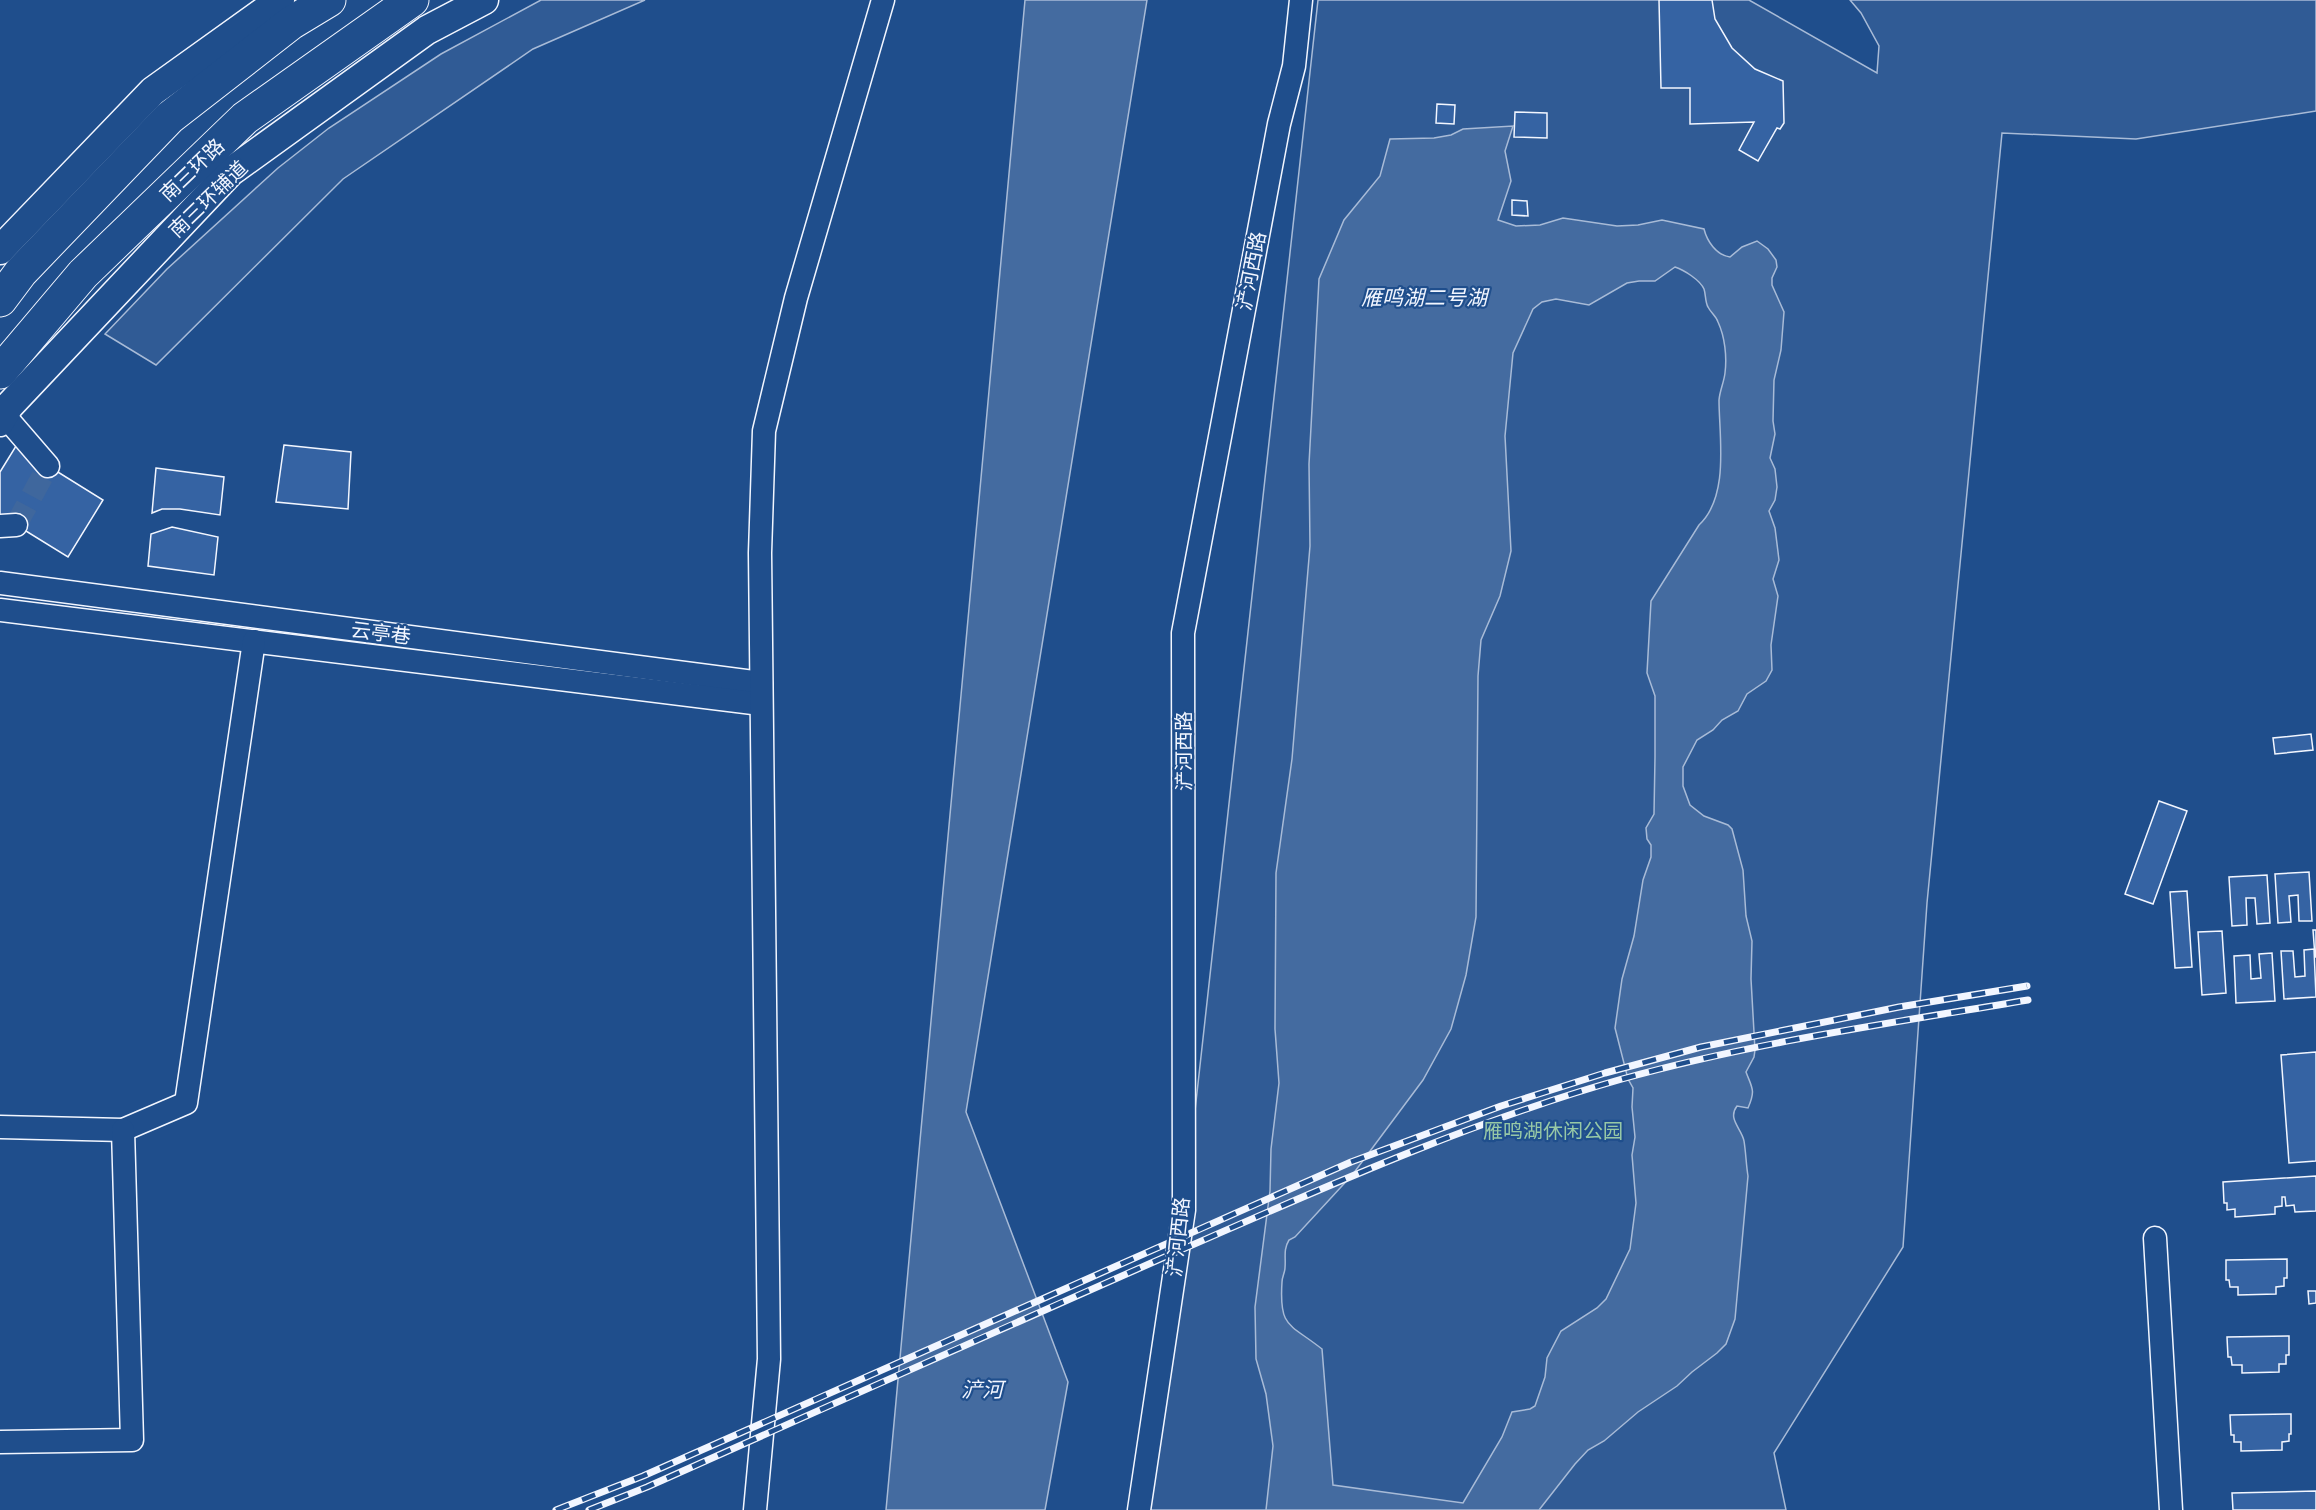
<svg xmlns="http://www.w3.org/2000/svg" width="2316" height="1510" font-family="Montserrat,'Noto Sans SC',sans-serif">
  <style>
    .built { fill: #305b95; stroke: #a8bbd7; stroke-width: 1.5 }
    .water { fill: #446ba0; stroke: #a8bbd7; stroke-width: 1.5; fill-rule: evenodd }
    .building { fill: #3563a3; stroke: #f2f6ff; stroke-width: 1.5 }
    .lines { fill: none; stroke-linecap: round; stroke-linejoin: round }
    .minor-tunnel { stroke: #3f679d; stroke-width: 22; stroke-dasharray: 22 11; stroke-linecap: butt }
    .minor-casing { stroke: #f2f6ff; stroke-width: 25 }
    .major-casing { stroke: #f2f6ff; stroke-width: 31 }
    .highway-casing { stroke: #f2f6ff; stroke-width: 35 }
    .minor { stroke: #1f4e8c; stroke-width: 22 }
    .major { stroke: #1f4e8c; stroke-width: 28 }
    .highway { stroke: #1f4e8c; stroke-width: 33 }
    .rail-casing { stroke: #f2f6ff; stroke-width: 7 }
    .rail { stroke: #1f4e8c; stroke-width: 4.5; stroke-dasharray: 14; stroke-linecap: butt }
    .labels { text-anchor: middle; stroke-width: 4.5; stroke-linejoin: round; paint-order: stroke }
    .street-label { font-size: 20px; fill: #f2f6ff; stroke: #1f4e8c }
    .park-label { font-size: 20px; fill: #97c8a6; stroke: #1f4e8c }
    .water-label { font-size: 21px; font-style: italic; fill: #f2f6ff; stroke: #1f4e8c }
  </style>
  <rect width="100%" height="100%" fill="#1f4e8c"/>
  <!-- built -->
  <g class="built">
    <polygon points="541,0 645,0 533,49 343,179 156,365 105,334 167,269 278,168 329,128 441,54"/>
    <polygon points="1318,0 1749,0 1877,73 1879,46 1861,13 1850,0 2316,0 2316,111 2136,139 2002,133 1927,903 1903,1247 1774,1453 1786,1510 1141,1510 1184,1210"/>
  </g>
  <!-- water -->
  <g class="water">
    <polygon points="1025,0 1147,0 966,1112 1068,1382 1045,1510 886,1510"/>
    <path d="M1513,126L1505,151L1511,181L1498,220L1516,226L1540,225L1563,218L1617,226L1638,225L1662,220L1704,229C1707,241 1716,255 1730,257L1742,247L1757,241L1768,249L1776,260L1777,267L1772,278V285L1784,312L1781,350L1774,380L1773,421L1775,434L1770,458L1775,469L1777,487L1775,500L1769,511L1775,528L1779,560L1773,579L1778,596L1771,645L1772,670L1766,681L1747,694L1738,711L1722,720L1713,730L1697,740L1683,767V786L1690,805L1704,816L1728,825L1732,829L1743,870L1746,916L1752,941L1751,979L1755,1050L1754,1057L1746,1072C1752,1088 1756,1090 1748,1108L1737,1106C1727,1119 1742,1129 1744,1141C1746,1153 1746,1164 1748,1176L1735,1319L1726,1344L1717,1353L1692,1372L1677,1386L1638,1412L1604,1441L1588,1450L1575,1464L1539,1510H1266L1273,1446L1266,1394L1256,1359L1255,1307L1270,1191L1271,1149L1279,1083L1275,1029L1276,873L1292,759L1310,546L1309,464L1319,279L1344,220L1380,176L1390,139L1434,138L1451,135L1463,129ZM1675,267C1684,270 1700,280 1704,289C1706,295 1705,302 1708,307C1711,313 1716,316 1718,322C1725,337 1727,357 1725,373C1724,382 1720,390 1719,400C1719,436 1730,496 1699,525L1651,601L1647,673L1655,696V757L1654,814L1646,828L1647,839L1651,845V857L1643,880L1634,936L1622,979L1615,1028L1628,1079L1633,1088L1632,1107L1635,1137L1632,1155L1636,1203L1630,1249L1606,1299L1597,1308L1561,1331L1547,1358L1545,1377L1535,1406L1530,1409L1512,1412L1502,1437L1463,1503L1333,1485L1322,1349C1289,1323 1279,1328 1282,1282C1282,1277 1285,1272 1285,1268C1286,1257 1283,1250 1289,1240L1295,1237L1353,1174L1423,1080L1451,1029L1466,975L1476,917L1478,676L1481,640L1500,596L1511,551L1505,436L1513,353L1533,309L1542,302L1556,299L1589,305L1627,283L1639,281H1655Z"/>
  </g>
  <!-- building -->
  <g class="building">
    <polygon points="1659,0 1712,0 1715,19 1732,48 1755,69 1783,81 1784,123 1780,129 1777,128 1758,161 1739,150 1754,122 1690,124 1690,88 1661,88"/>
    <polygon points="1437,104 1455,105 1454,124 1436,123"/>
    <polygon points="1515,112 1547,113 1547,138 1514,137"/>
    <polygon points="1512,200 1527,201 1528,216 1512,215"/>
    <polygon points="284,445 351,452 348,509 276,502"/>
    <polygon points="16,446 103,500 68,557 0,515 0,472"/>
    <polygon points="156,468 224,477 220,515 180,509 162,509 152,513"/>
    <polygon points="172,527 218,537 214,575 148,566 151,534"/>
    <polygon points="2311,734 2313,750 2275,754 2273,738"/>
    <polygon points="2159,801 2187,811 2153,904 2125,894"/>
    <polygon points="2309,872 2312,921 2299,921 2298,895 2289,896 2291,922 2278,923 2275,874"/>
    <polygon points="2267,875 2270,923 2257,924 2255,898 2246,898 2247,925 2232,926 2229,877"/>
    <polygon points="2187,891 2192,967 2175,968 2170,892"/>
    <polygon points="2313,930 2316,930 2316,957 2315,957"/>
    <polygon points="2222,931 2226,993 2202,995 2198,932"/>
    <polygon points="2314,949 2316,997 2284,999 2281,951 2293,951 2295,977 2305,976 2304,950"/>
    <polygon points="2272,953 2275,1001 2236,1003 2234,956 2250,955 2251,979 2261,978 2259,954"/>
    <polygon points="2316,1052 2316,1161 2289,1163 2281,1055"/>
    <polygon points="2316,1176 2316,1211 2295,1212 2294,1205 2286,1206 2285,1197 2282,1197 2282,1206 2275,1207 2275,1214 2235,1217 2235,1209 2227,1210 2227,1203 2224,1203 2223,1182"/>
    <polygon points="2287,1259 2287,1278 2284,1278 2284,1286 2276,1287 2276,1294 2238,1295 2238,1287 2230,1287 2229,1280 2226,1280 2226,1260"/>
    <polygon points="2308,1291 2316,1291 2316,1303 2309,1304"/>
    <polygon points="2289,1336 2289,1355 2286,1355 2286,1364 2279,1364 2279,1372 2242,1373 2242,1365 2232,1365 2231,1357 2228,1357 2227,1337"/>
    <polygon points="2291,1414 2291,1434 2289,1434 2289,1441 2282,1442 2282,1450 2241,1451 2241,1442 2234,1442 2234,1435 2231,1435 2230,1415"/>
    <polygon points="2316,1491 2316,1510 2233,1510 2232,1493"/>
  </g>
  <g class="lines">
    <!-- minor-tunnel -->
    <polyline class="minor-tunnel" points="16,525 48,466"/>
    <defs>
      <g id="minor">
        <polyline points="4,415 48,466"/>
        <polyline points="0,526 16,525"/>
        <polyline points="0,583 761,683"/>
        <polyline points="0,610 761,704"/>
        <polyline points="0,1127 123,1130 186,1103 254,641"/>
        <polyline points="2155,1238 2171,1510"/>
        <polyline points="0,1442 132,1440 123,1130"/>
        <polyline points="755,1510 769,1359 760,553 764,431 796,298 883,0"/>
        <polyline points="1139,1510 1184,1210 1183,633 1279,124 1294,66 1301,0"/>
      </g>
      <g id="major">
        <polyline points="0,250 153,91 280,0"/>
        <polyline points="0,422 9,406 230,172 427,30 484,0"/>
      </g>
      <g id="highway">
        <polyline points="0,300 21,272 169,118 291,23 329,0"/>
        <polyline points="0,372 83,274 245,118 412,0"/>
      </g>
    </defs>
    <!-- minor casing -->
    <use href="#minor" class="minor-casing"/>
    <!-- major casing -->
    <use href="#major" class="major-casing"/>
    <!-- highway casing -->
    <use href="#highway" class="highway-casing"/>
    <!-- minor -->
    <use href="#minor" class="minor"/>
    <!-- major -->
    <use href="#major" class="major"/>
    <!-- highway -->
    <use href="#highway" class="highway"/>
    <defs>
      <g id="rail">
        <polyline points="556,1510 643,1476 1351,1162 1501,1106 1605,1073 1701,1047 1899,1007 2027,986"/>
        <path d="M589,1510L647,1487C820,1410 994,1332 1167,1256C1316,1191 1466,1123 1622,1079C1755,1042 1892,1023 2028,1000"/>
      </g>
    </defs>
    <!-- rail casing -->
    <use href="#rail" class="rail-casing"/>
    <!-- rail -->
    <use href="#rail" class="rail"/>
  </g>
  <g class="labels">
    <!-- street labels -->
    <g class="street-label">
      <text transform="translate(192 170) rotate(-44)" y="7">南三环路</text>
      <text transform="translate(208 199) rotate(-44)" y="7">南三环辅道</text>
      <text transform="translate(1251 271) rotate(-79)" y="7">浐河西路</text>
      <text transform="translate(381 633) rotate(7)" y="7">云亭巷</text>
      <text transform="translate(1184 751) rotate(-90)" y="7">浐河西路</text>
      <text transform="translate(1178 1237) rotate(-84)" y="7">浐河西路</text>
    </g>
    <!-- park labels -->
    <g class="park-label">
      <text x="1553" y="1138">雁鸣湖休闲公园</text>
    </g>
    <!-- water labels -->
    <g class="water-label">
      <text x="1424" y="305">雁鸣湖二号湖</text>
      <text x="982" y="1397">浐河</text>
    </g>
  </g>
</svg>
